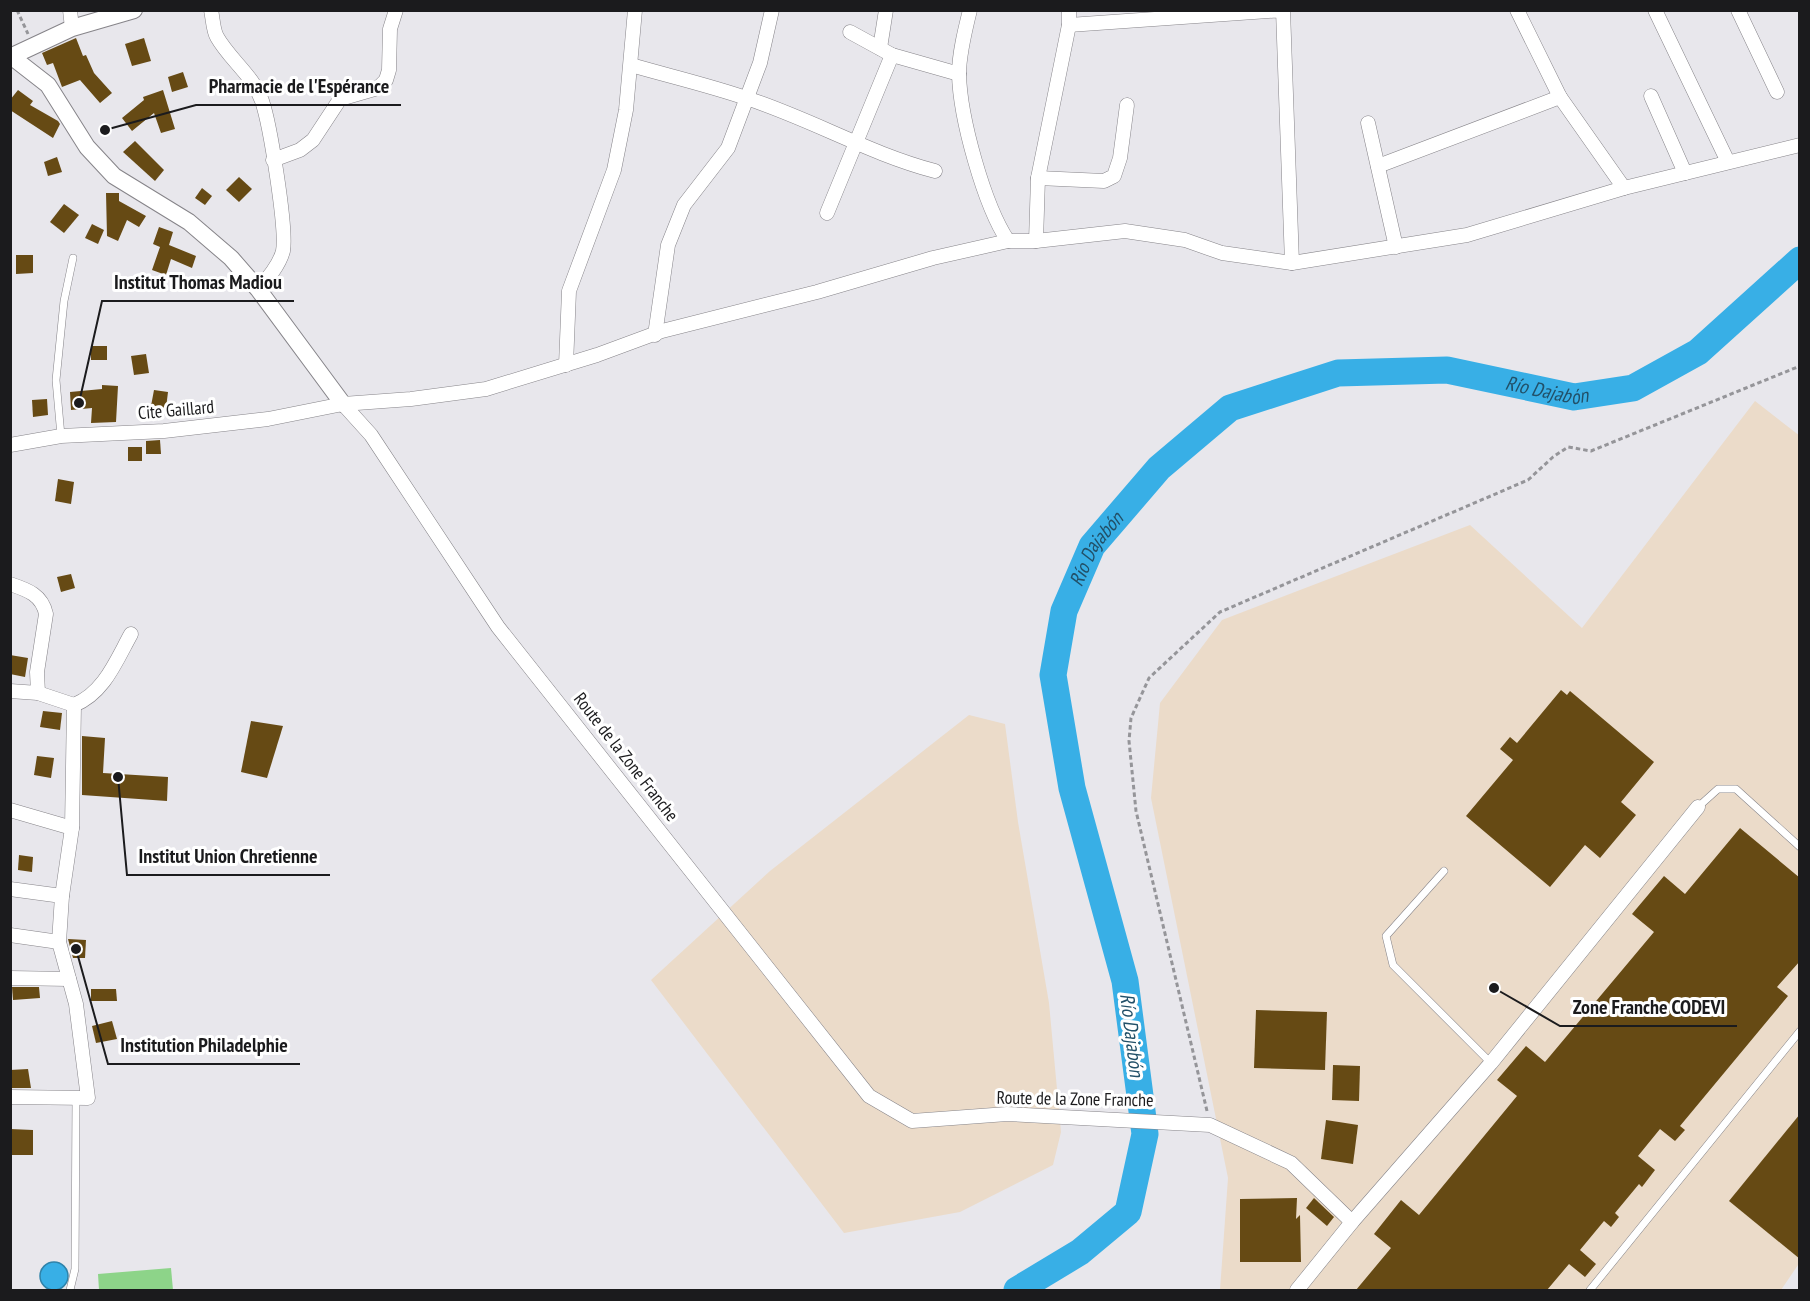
<svg xmlns="http://www.w3.org/2000/svg" width="1810" height="1301" font-family="'PT Sans Narrow',sans-serif">
  <style>
    .industrial { fill: #ebdbc9 }
    .green { fill: #8dd489 }
    .water { fill: #38afe6; stroke: #2f83aa; stroke-width: 1.5 }
    .lines { fill: none; stroke-linecap: round; stroke-linejoin: round }
    .river { stroke: #38afe6; stroke-width: 27 }
    .building { fill: #664a14 }
    .service-casing { stroke: #868489; stroke-width: 8 }
    .minor-casing { stroke: #868489; stroke-width: 15 }
    .tertiary-casing { stroke: #868489; stroke-width: 18 }
    .path { stroke: #959599; stroke-width: 3; stroke-dasharray: 4.5 3; stroke-linecap: butt }
    .service { stroke: #fff; stroke-width: 7 }
    .minor { stroke: #fff; stroke-width: 14 }
    .tertiary { stroke: #fff; stroke-width: 16 }
    .labels { text-anchor: middle; stroke-width: 6; stroke-linejoin: round; paint-order: stroke }
    .street-label { font-size: 18px; fill: #1b1b1d; stroke: #fff }
    .water-label { font-size: 20px; font-style: italic; fill: #225068; stroke: #fff }
    .leader { fill: none; stroke: #1b1b1d; stroke-width: 2 }
    .callout-dot { fill: #1b1b1d; stroke: #fff; stroke-width: 2 }
    .callout-label { font-size: 20px; text-anchor: middle; font-weight: bold; fill: #1b1b1d; stroke: #fff; stroke-width: 6; stroke-linejoin: round; paint-order: stroke }
  </style>
  <rect width="100%" height="100%" fill="#e8e7ec"/>
  <!-- industrial -->
  <g class="industrial">
    <polygon points="1755,401 1800,436 1800,1262 1781,1290 1220,1290 1228,1178 1151,798 1160,703 1222,620 1470,525 1582,628"/>
    <polygon points="969,715 1005,724 1018,822 1049,1003 1061,1132 1053,1165 960,1212 844,1233 651,980 770,871"/>
  </g>
  <!-- green -->
  <polygon class="green" points="171,1268 173,1290 99,1290 98,1274"/>
  <!-- water -->
  <circle class="water" cx="54" cy="1276" r="14"/>
  <g class="lines">
    <!-- river -->
    <path class="river" id="s1" d="M1017,1290L1080,1252L1128,1212L1145,1134L1125,981L1072,788L1053,675L1064,611L1092,546L1159,468L1230,408L1338,373L1447,370L1574,397L1633,388L1698,352L1800,260"/>
  </g>
  <!-- building -->
  <g class="building">
    <polygon points="76,38 83,56 86,55 94,73 112,93 100,103 80,80 62,87 53,63 47,65 42,53"/>
    <polygon points="144,38 151,61 132,66 125,44"/>
    <polygon points="183,72 188,87 172,92 168,77"/>
    <polygon points="18,90 33,101 30,105 58,121 60,124 53,138 10,110 10,100"/>
    <polygon points="163,90 175,129 161,133 154,113 132,131 122,118 144,100 143,97"/>
    <polygon points="135,141 164,170 155,181 123,152"/>
    <polygon points="57,157 62,172 48,176 44,162"/>
    <polygon points="239,177 252,189 239,202 226,190"/>
    <polygon points="202,188 212,196 205,205 195,198"/>
    <polygon points="106,193 119,193 119,201 146,216 139,227 127,220 118,241 107,236"/>
    <polygon points="64,204 79,215 64,233 50,222"/>
    <polygon points="92,224 104,230 98,244 85,238"/>
    <polygon points="159,227 173,232 169,245 196,256 192,268 171,259 166,275 152,270 160,247 153,244"/>
    <polygon points="16,255 33,255 33,273 16,274"/>
    <rect x="91" y="346" width="16" height="14"/>
    <polygon points="146,354 149,373 134,375 131,356"/>
    <polygon points="102,385 118,386 116,422 91,423 92,408 71,410 70,392 102,389"/>
    <polygon points="154,390 168,392 166,408 151,406"/>
    <polygon points="47,399 48,415 33,417 32,400"/>
    <polygon points="160,440 161,454 146,454 146,441"/>
    <rect x="128" y="447" width="14" height="14"/>
    <polygon points="58,479 74,482 71,504 55,501"/>
    <polygon points="71,574 75,588 61,592 57,577"/>
    <polygon points="10,655 28,658 25,677 10,674"/>
    <polygon points="1561,690 1567,695 1570,691 1654,762 1621,802 1636,815 1600,858 1585,845 1550,887 1466,816 1513,760 1500,749 1510,737 1517,743"/>
    <polygon points="43,711 62,713 60,730 40,727"/>
    <polygon points="251,721 283,726 267,778 241,772"/>
    <polygon points="82,736 105,738 103,773 168,777 167,801 82,795"/>
    <polygon points="37,756 54,758 51,778 34,775"/>
    <polygon points="1740,828 1800,878 1800,961 1777,987 1788,996 1680,1126 1685,1130 1675,1141 1660,1129 1638,1156 1655,1170 1642,1187 1639,1184 1615,1213 1619,1217 1611,1227 1604,1221 1580,1250 1596,1264 1585,1277 1569,1264 1547,1290 1356,1290 1391,1248 1374,1234 1401,1200 1419,1215 1517,1096 1497,1080 1526,1046 1545,1062 1654,932 1632,914 1664,876 1685,894"/>
    <polygon points="19,855 33,857 32,872 18,870"/>
    <polygon points="68,939 86,940 85,958 73,958"/>
    <polygon points="12,987 39,987 40,998 13,1000"/>
    <polygon points="91,989 116,989 117,1001 91,1001"/>
    <polygon points="1256,1010 1327,1012 1325,1070 1254,1068"/>
    <polygon points="112,1021 117,1039 96,1043 92,1026"/>
    <polygon points="1333,1065 1360,1066 1359,1101 1332,1100"/>
    <polygon points="28,1069 31,1088 10,1088 10,1070"/>
    <polygon points="1800,1114 1800,1259 1729,1201"/>
    <polygon points="1326,1120 1358,1125 1353,1164 1321,1159"/>
    <polygon points="10,1129 33,1130 33,1155 10,1155"/>
    <polygon points="1297,1198 1296,1219 1300,1215 1301,1262 1240,1262 1240,1199"/>
    <polygon points="1314,1198 1334,1217 1327,1226 1306,1208"/>
  </g>
  <g class="lines">
    <defs>
      <g id="service">
        <polyline points="61,436 56,380 64,301 73,258"/>
        <polyline points="1698,807 1718,789 1736,789 1800,847"/>
        <polyline points="1444,871 1386,936 1393,965 1491,1063"/>
        <polyline points="70,1290 75,1269 76,1098"/>
        <polyline points="1590,1290 1800,1031"/>
      </g>
      <g id="minor">
        <polyline points="70,10 72,28"/>
        <path d="M211,10C213,19 213,30 217,37C230,60 253,75 262,101C270,124 287,229 283,251C279,266 267,279 258,289"/>
        <path d="M970,10C965,30 959,54 959,74C960,118 984,205 1008,241"/>
        <polyline points="1517,10 1560,97 1624,188 1800,145"/>
        <polyline points="1655,10 1728,162"/>
        <polyline points="1738,10 1777,92"/>
        <polyline points="1069,25 1283,10 1292,263"/>
        <polyline points="850,32 892,55 959,74"/>
        <polyline points="880,48 886,10"/>
        <path d="M631,65C669,76 708,85 746,98C811,119 870,154 935,171"/>
        <polyline points="1651,96 1685,173"/>
        <polyline points="1368,123 1396,247"/>
        <polyline points="273,160 300,150 313,140 340,99 378,88 386,80 389,70 390,29 396,10"/>
        <polyline points="1378,166 1560,97"/>
        <polyline points="1038,178 1104,181 1114,176 1120,158 1127,105"/>
        <polyline points="827,213 892,55"/>
        <polyline points="1036,241 1038,178 1069,25 1069,10"/>
        <polyline points="655,335 668,245 684,205 728,148 760,63 772,10"/>
        <polyline points="566,365 569,291 614,170 626,110 635,10"/>
        <polyline points="343,404 371,435 498,627 869,1096 912,1121 1007,1114 1210,1125 1291,1163 1352,1222"/>
        <polyline points="10,445 61,436 164,431 268,419 343,404 411,399 486,389 597,355 662,331 817,292 933,258 1008,241 1036,241 1125,231 1185,240 1222,253 1292,263 1467,235 1624,188"/>
        <path d="M10,584C28,590 42,595 46,614L37,672L38,693"/>
        <polyline points="10,691 38,693 74,705"/>
        <path d="M74,705C104,693 116,661 131,634"/>
        <polyline points="10,810 72,828"/>
        <polyline points="10,889 62,896"/>
        <polyline points="10,935 59,942"/>
        <polyline points="10,978 69,979"/>
        <polyline points="10,1097 88,1098 76,1004 59,942 62,896 72,828 74,705"/>
        <polyline points="1297,1290 1352,1222 1491,1063 1698,807"/>
      </g>
      <g id="tertiary">
        <polyline points="10,57 72,28 134,10"/>
        <polyline points="12,57 48,85 87,147 114,176 189,222 231,258 258,289 343,404"/>
      </g>
    </defs>
    <!-- service casing -->
    <use href="#service" class="service-casing"/>
    <!-- minor casing -->
    <use href="#minor" class="minor-casing"/>
    <!-- tertiary casing -->
    <use href="#tertiary" class="tertiary-casing"/>
    <!-- path -->
    <g class="path">
      <polyline points="17,10 28,34"/>
      <polyline points="1207,1111 1136,811 1129,741 1131,718 1149,678 1220,612 1528,480 1553,457 1568,447 1591,451 1800,366"/>
    </g>
    <!-- service -->
    <use href="#service" class="service"/>
    <!-- minor -->
    <use href="#minor" class="minor"/>
    <!-- tertiary -->
    <use href="#tertiary" class="tertiary"/>
  </g>
  <g class="labels">
    <!-- street labels -->
    <g class="street-label">
      <text transform="translate(176 410) rotate(-5)" y="6">Cite Gaillard</text>
      <text transform="translate(626 757) rotate(52)" y="6">Route de la Zone Franche</text>
      <text transform="translate(1075 1099) rotate(1)" y="6">Route de la Zone Franche</text>
    </g>
    <!-- water labels -->
    <g class="water-label">
      <text dy="7" stroke="none"><textPath href="#s1" startOffset="1341">Río Dajabón</textPath></text>
      <text dy="7" stroke="none"><textPath href="#s1" startOffset="820">Río Dajabón</textPath></text>
      <text transform="translate(1132 1035) rotate(83)" y="7">Río Dajabón</text>
    </g>
  </g>
  <!-- callouts -->
  <path class="leader" d="M105 130L196 105H401M79 403L102 301H294M118 777L127 875H330M1494 988L1560 1026H1737M76 949L108 1064H300"/>
  <g class="callout-dot">
    <circle cx="105" cy="130" r="6"/>
    <circle cx="79" cy="403" r="6"/>
    <circle cx="118" cy="777" r="6"/>
    <circle cx="1494" cy="988" r="6"/>
    <circle cx="76" cy="949" r="6"/>
  </g>
  <g class="callout-label">
    <text x="299" y="93">Pharmacie de l'Espérance</text>
    <text x="198" y="289">Institut Thomas Madiou</text>
    <text x="228" y="863">Institut Union Chretienne</text>
    <text x="1649" y="1014">Zone Franche CODEVI</text>
    <text x="204" y="1052">Institution Philadelphie</text>
  </g>
  <!-- border -->
  <rect width="1810" height="1301" fill="none" stroke="#1b1b1d" stroke-width="24"/>
</svg>
